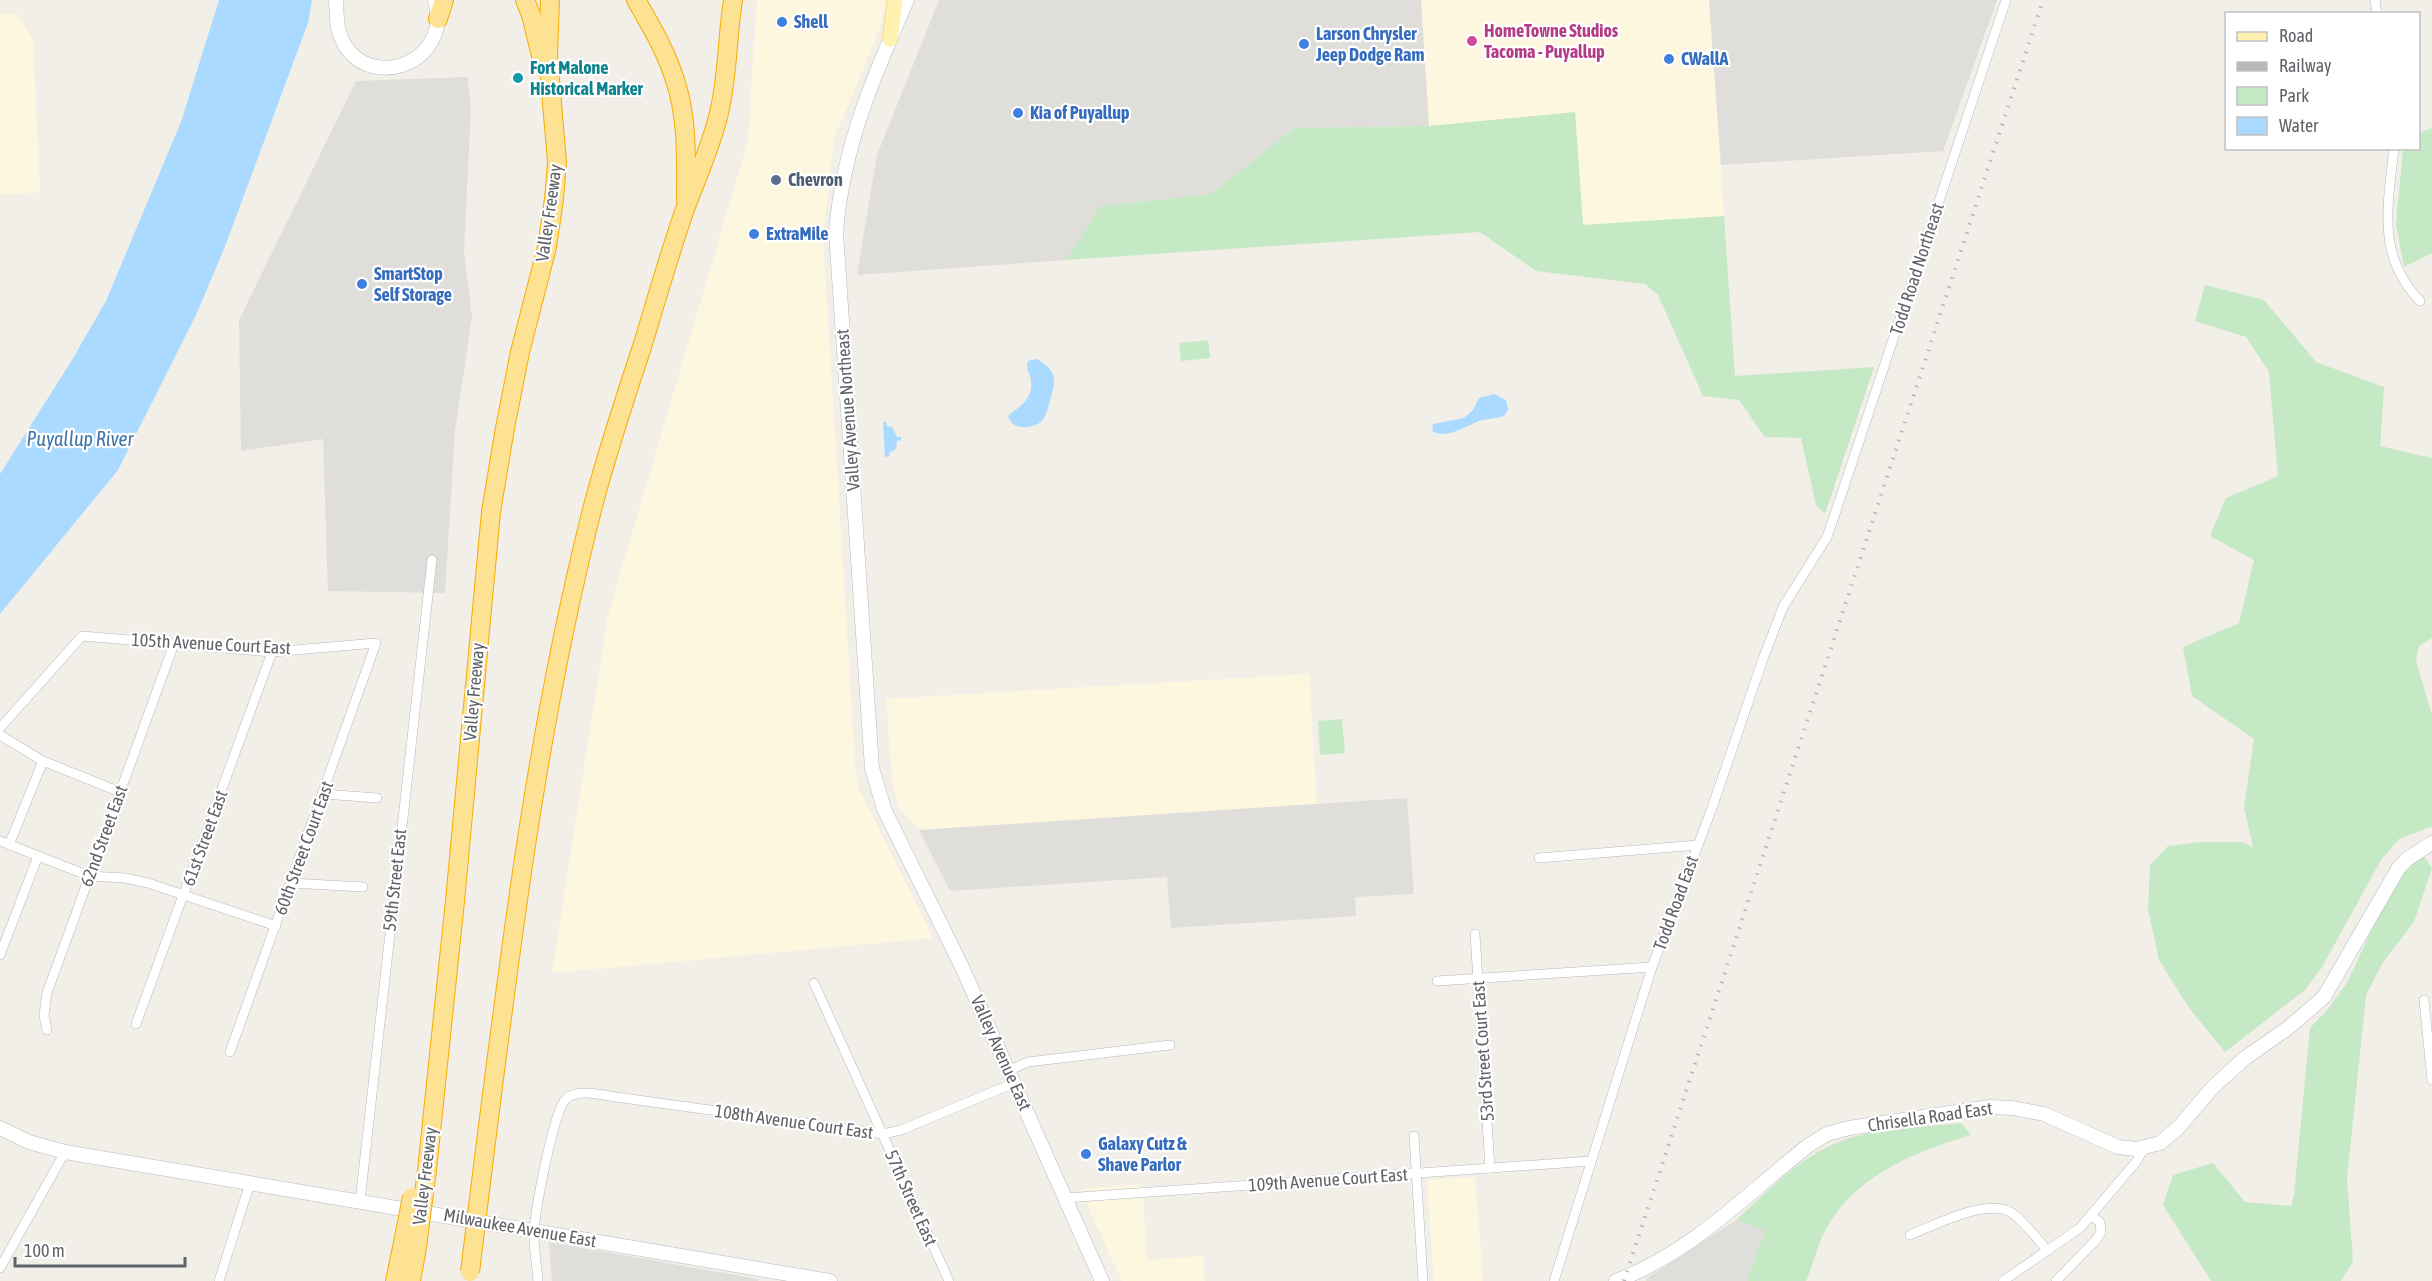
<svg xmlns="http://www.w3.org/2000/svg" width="2432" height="1281" font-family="'Asap Condensed',sans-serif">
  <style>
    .commercial { fill: #fef7e0 }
    .industrial { fill: #e0deda }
    .green { fill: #c5e8c5 }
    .water { fill: #aadaff }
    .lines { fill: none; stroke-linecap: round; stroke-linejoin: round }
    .street-casing { stroke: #b5b8bc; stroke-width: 10 }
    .secondary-casing { stroke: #b6babf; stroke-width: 15 }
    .primary-casing { stroke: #f2c960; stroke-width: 16 }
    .highway-casing { stroke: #f9ab00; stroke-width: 20 }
    .street { stroke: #fff; stroke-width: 9 }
    .secondary { stroke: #fff; stroke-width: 14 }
    .primary { stroke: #fff2af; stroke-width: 15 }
    .highway { stroke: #fde293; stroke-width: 18 }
    .rail { stroke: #b6b7b8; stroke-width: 4; stroke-dasharray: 1.5 8; stroke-linecap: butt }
    .highway-bridge-casing { stroke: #f9ab00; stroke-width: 20; stroke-linecap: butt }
    .highway-bridge { stroke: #fde293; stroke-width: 18 }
    .shop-dot { fill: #3f7fe0; stroke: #fff; stroke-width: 2 }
    .hotel-dot { fill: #d1479c; stroke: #fff; stroke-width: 2 }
    .culture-dot { fill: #0f9aa8; stroke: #fff; stroke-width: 2 }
    .service-dot { fill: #5c6f8a; stroke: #fff; stroke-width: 2 }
    .labels { text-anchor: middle; stroke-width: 4.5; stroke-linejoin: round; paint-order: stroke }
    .shop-label { font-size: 18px; font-weight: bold; fill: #366cbe; stroke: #fff; text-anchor: start }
    .hotel-label { font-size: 18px; font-weight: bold; fill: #b23c85; stroke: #fff; text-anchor: start }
    .culture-label { font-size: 18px; font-weight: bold; fill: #0d838f; stroke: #fff; text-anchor: start }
    .service-label { font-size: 18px; font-weight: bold; fill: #4e5e75; stroke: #fff; text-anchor: start }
    .street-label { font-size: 18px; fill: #5f6368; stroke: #fff }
    .water-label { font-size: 20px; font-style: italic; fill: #4174aa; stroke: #fff }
  </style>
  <rect width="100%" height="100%" fill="#f1efe8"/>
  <!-- commercial -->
  <g class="commercial">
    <polygon points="757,0 887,0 879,31 834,139 823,237 855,764 859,790 933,938 552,973 608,615 748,141"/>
    <polygon points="1421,0 1709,0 1724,216 1583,225 1575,112 1429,126"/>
    <polygon points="14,13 20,17 33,41 40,192 0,195 0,14"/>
    <polygon points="1309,674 1317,804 919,830 899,807 893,788 886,699"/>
    <polygon points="1475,1177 1483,1281 1434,1281 1427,1180"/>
    <polygon points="1142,1184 1147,1260 1203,1256 1205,1281 1122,1281 1080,1189"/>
  </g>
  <!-- industrial -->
  <g class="industrial">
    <polygon points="939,0 1421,0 1429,126 1294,128 1211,194 1100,206 1066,260 857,275 877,155"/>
    <polygon points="1709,0 1997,0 1943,151 1721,165"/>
    <polygon points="467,77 471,107 464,252 472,317 455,431 445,593 328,591 323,439 241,451 239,320 356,81"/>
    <polygon points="1407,798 1414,894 1355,897 1356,916 1171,928 1167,877 950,891 919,830"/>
    <polygon points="1736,1220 1766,1229 1747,1281 1646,1281 1647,1278"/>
    <polygon points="549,1242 758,1279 758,1281 552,1281"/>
  </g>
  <!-- green -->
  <g class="green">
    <polygon points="1575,112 1583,225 1724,216 1735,376 1874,367 1825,514 1816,505 1801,438 1765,437 1739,400 1703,396 1658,295 1645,284 1536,271 1480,232 1066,260 1100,206 1211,194 1294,128 1429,126"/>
    <polygon points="2432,128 2432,253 2404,267 2396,224 2403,149 2418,148 2419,133"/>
    <polygon points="2205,285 2264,300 2316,362 2384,387 2380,446 2432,458 2432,638 2419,646 2416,661 2432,715 2432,826 2399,839 2381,860 2322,967 2305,990 2225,1052 2189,1008 2159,960 2148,909 2150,865 2168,846 2200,842 2241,842 2253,847 2244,807 2254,739 2192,696 2183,647 2239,623 2254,560 2210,536 2226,498 2278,476 2269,372 2246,337 2195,321"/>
    <polygon points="1208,340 1210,358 1181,361 1179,343"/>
    <polygon points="1342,719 1345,753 1320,755 1318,721"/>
    <polygon points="2423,855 2432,868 2414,922 2383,962 2366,995 2347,1179 2353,1261 2341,1281 2211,1281 2163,1205 2173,1175 2213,1163 2245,1202 2291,1206 2294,1195 2310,1028 2328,1009 2348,981 2376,920 2406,870"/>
    <path d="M1961,1123L1971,1135C1912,1153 1850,1177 1822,1237C1816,1251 1812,1267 1806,1281H1747L1765,1230L1736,1220C1770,1189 1802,1154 1847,1139C1879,1128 1926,1127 1961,1123Z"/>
  </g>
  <!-- water -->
  <g class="water">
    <polygon points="219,0 312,0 308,23 224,249 196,315 118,470 0,614 0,474 72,360 106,301 181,122"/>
    <path d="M1037,359C1060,372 1055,383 1049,404C1047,411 1046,416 1041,422C1030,429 1013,431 1008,416C1019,407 1033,399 1031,382C1031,375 1026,370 1027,363L1030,360Z"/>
    <path d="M1494,394L1506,400L1508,410L1504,416C1496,419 1488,418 1479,421C1465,426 1447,440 1432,431L1433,424L1464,418L1473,410L1479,398Z"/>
    <polygon points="883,422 886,422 887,426 893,428 897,437 901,437 901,440 897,441 896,449 889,453 890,456 885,457"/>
  </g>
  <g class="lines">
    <defs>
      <g id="street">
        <polyline points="2375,0 2377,14"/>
        <path d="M2394,148C2388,205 2376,256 2420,301"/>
        <polyline points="0,728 82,636 272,652 376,643 230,1052"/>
        <polyline points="0,735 43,761 120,792"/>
        <polyline points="324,794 377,798"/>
        <polyline points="0,841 89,876 125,878 148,883 276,926"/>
        <polyline points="9,845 43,761"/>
        <polyline points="1539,858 1698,845"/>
        <polyline points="291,883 363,887"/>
        <polyline points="1475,934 1490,1168"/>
        <polyline points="0,955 38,856"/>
        <polyline points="1437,981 1652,967"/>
        <polyline points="814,983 949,1281"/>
        <polyline points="2424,1000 2432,1080"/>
        <polyline points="136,1024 272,652"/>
        <polyline points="47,1030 44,1015 47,993 174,644"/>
        <polyline points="1008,1071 1028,1062 1170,1045"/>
        <polyline points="1414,1136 1423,1281"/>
        <polyline points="1065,1198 1591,1161"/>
        <polyline points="360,1201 432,560"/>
        <path d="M1910,1235C1935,1225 1988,1197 2012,1213C2026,1223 2037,1239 2048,1251"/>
        <polyline points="0,1268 65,1152"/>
        <polyline points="219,1281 250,1183"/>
        <path d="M538,1281C537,1265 533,1246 534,1230C536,1208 553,1112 566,1099C577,1088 602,1095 616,1097L883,1134L901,1130L1014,1083"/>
        <polyline points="1554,1281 1652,967 1712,808 1763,659 1783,607 1827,537 1836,511 2006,0"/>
        <polyline points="2003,1281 2080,1228 2136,1162 2144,1148"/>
        <polyline points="2056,1281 2096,1240 2101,1232 2100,1222 2092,1216"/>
      </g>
      <g id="secondary">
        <path d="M336,0C337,11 336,22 339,32C359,96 454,67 435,0"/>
        <path d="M907,0C873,78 843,146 836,232L872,768L884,809L962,967L1102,1281"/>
        <polyline points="0,1128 29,1142 65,1152 830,1281"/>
        <path d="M1616,1281C1695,1250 1743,1197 1809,1145L1827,1134L1849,1128L1990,1107L2013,1108L2044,1114L2118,1147L2136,1149L2160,1143L2178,1128L2213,1087L2245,1058L2288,1028L2324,997L2398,869L2407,859L2432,843"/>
      </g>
      <polyline id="primary" points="890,39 895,0"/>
      <g id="highway">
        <polyline points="525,0 531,15 541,56"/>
        <path d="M636,0C651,26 666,51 675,80C688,118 686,161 686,200"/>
        <polyline points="438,19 444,0"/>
        <path d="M483,1166C511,943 538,720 594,502C608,450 625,398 642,347C656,301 669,255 685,209C697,177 711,147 719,113C728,75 727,38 733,0"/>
        <polyline points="427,1170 455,901 491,512 505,428 520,352 547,247 554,199 557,162 548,56 550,0"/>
        <polyline points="395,1281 403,1243"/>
        <polyline points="411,1281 417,1247"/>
      </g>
    </defs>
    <!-- street casing -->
    <use href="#street" class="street-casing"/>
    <!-- secondary casing -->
    <use href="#secondary" class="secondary-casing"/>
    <!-- primary casing -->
    <use href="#primary" class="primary-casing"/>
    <!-- highway casing -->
    <use href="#highway" class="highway-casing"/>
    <!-- street -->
    <use href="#street" class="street"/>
    <!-- secondary -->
    <use href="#secondary" class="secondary"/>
    <!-- primary -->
    <use href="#primary" class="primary"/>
    <!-- highway -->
    <use href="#highway" class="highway"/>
    <!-- rail -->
    <polyline class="rail" points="1624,1281 2043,0"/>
    <defs>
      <g id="highway-bridge">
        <polyline points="403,1243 412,1197"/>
        <polyline points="417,1247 427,1170"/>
        <polyline points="470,1272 483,1166"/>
      </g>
    </defs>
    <!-- highway-bridge casing -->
    <use href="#highway-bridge" class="highway-bridge-casing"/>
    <!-- highway-bridge -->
    <use href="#highway-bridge" class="highway-bridge"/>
  </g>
  <!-- markers -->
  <g class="shop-dot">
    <circle cx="782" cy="22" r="6"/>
    <circle cx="1304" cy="44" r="6"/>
    <circle cx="1669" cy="59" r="6"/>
    <circle cx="1018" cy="113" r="6"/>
    <circle cx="754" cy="234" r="6"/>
    <circle cx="362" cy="284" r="6"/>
    <circle cx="1086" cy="1154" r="6"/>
  </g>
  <circle class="hotel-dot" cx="1472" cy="41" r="6"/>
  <circle class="culture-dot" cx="518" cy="78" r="6"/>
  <circle class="service-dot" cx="776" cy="180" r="6"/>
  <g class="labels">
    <!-- shop labels -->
    <g class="shop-label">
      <text x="794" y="28">Shell</text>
      <text x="1316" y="40">Larson Chrysler<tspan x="1316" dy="21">Jeep Dodge Ram</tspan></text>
      <text x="1681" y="65">CWallA</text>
      <text x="1030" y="119">Kia of Puyallup</text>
      <text x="766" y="240">ExtraMile</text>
      <text x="374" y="280">SmartStop<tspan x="374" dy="21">Self Storage</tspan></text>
      <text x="1098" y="1150">Galaxy Cutz &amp;<tspan x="1098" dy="21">Shave Parlor</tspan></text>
    </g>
    <!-- hotel labels -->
    <g class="hotel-label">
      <text x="1484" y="37">HomeTowne Studios<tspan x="1484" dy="21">Tacoma - Puyallup</tspan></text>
    </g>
    <!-- culture labels -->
    <g class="culture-label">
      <text x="530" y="74">Fort Malone<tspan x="530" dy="21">Historical Marker</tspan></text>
    </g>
    <!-- service labels -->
    <g class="service-label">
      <text x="788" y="186">Chevron</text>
    </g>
    <!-- street labels -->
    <g class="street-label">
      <text transform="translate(549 213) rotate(-82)" y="6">Valley Freeway</text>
      <text transform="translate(1917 269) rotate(-72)" y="6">Todd Road Northeast</text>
      <text transform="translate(848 410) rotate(-94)" y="6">Valley Avenue Northeast</text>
      <text transform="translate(211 644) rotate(3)" y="6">105th Avenue Court East</text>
      <text transform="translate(474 692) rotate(-85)" y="6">Valley Freeway</text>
      <text transform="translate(104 836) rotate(-70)" y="6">62nd Street East</text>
      <text transform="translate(205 838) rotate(-70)" y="6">61st Street East</text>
      <text transform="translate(304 848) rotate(-70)" y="6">60th Street Court East</text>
      <text transform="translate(395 880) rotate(-84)" y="6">59th Street East</text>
      <text transform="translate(1676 903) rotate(-70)" y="6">Todd Road East</text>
      <text transform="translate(1483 1051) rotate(-94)" y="6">53rd Street Court East</text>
      <text transform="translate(1001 1053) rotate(66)" y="6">Valley Avenue East</text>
      <text transform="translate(1930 1117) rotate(-8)" y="6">Chrisella Road East</text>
      <text transform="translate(794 1122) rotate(8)" y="6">108th Avenue Court East</text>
      <text transform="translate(425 1176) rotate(-83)" y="6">Valley Freeway</text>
      <text transform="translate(1328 1180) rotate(-4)" y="6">109th Avenue Court East</text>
      <text transform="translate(911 1198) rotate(66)" y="6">57th Street East</text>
      <text transform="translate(520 1228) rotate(10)" y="6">Milwaukee Avenue East</text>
    </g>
    <!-- water labels -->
    <g class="water-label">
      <text x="80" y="446">Puyallup River</text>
    </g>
  </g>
  <!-- legend -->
  <rect x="2225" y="12" width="195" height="138" fill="#ffffff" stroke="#bfc1c3" stroke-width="1.5"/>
  <rect x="2237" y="32" width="30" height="9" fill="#fff2af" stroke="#bfc1c3" stroke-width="1.5"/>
  <text x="2279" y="42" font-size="18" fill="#5f6368">Road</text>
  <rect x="2237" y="62" width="30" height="9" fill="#b6b7b8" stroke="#bfc1c3" stroke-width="1.5"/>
  <text x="2279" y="72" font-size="18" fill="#5f6368">Railway</text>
  <rect x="2237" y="87" width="30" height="18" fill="#c5e8c5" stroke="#bfc1c3" stroke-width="1.5"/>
  <text x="2279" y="102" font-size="18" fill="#5f6368">Park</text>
  <rect x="2237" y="117" width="30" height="18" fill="#aadaff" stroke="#bfc1c3" stroke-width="1.5"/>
  <text x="2279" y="132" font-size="18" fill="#5f6368">Water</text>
  <!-- scale -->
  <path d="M15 1257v9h170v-9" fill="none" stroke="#5f6368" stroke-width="3"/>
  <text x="24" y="1257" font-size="18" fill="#5f6368" stroke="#ffffff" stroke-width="4.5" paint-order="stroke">100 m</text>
</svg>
